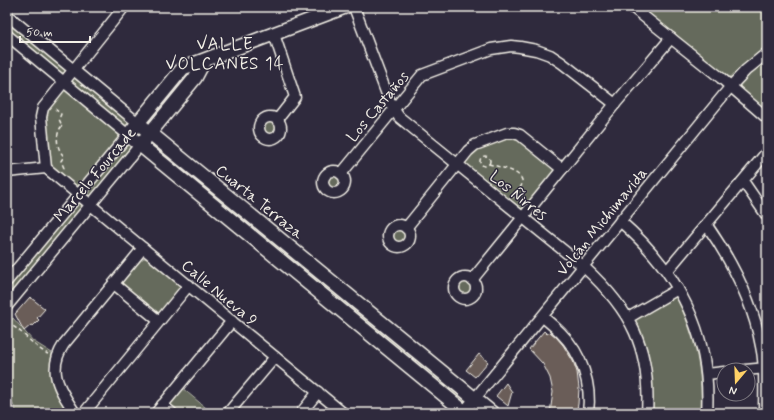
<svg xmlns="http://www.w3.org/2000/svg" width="774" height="420" font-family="Mynerve,sans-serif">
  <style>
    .green { fill: #656a5c; stroke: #acaea2 }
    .building { fill: #6a5d59; stroke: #f4f1e8 }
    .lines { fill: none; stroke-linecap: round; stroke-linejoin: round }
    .minor-casing { stroke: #f4f1e8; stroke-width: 13 }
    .major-casing { stroke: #f4f1e8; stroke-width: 16 }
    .path { stroke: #f4f1e8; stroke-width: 1.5; stroke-dasharray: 4 3; stroke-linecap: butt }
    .minor { stroke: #2f2a3d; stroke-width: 10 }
    .major { stroke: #2f2a3d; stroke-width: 13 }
    .labels { text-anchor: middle; stroke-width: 3; stroke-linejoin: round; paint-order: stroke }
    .street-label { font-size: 16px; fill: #f4f1e8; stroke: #2f2a3d }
    .neighbourhood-label { font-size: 17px; letter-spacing: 1px; fill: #f4f1e8; stroke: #2f2a3d }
  </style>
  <rect width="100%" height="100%" fill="#2f2a3d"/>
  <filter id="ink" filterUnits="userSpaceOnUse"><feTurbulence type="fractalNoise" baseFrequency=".025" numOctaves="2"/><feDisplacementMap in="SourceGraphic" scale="8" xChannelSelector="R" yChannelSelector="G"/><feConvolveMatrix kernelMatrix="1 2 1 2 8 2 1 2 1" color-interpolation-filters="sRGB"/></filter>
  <g filter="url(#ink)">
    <!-- green -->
    <g class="green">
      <polygon points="640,7 767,7 767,45 745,64 737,73 731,77 726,76"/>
      <polygon points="7,21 65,69 66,71 65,73 60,73 7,29"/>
      <polygon points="767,60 767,112 741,90 740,85 753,71"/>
      <polygon points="74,78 130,123 126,127 74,83 72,81"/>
      <path d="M64,90L68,92L115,130L119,135L117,141L81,186L77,188L52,168C49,154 41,124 47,111C50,104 55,98 59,92Z"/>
      <circle cx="270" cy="128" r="7"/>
      <polygon points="509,136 514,136 556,170 525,209 519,208 464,163 475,149"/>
      <polygon points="126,144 130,146 130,149 91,196 88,196 86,193"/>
      <polygon points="149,144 194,180 224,199 467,400 463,403"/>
      <circle cx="334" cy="182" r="7"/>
      <polygon points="79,202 82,204 82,207 7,297 7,288"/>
      <circle cx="399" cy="236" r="7"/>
      <polygon points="144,258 148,259 183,287 158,316 119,286 141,260"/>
      <circle cx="465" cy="288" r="8"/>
      <path d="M674,296L677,298C695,336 703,371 701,413H650L634,318Z"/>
      <path d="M13,318L33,341L52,353C47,381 54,391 68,413H16V410L7,394V326Z"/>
      <polygon points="181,387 212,413 175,413 166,405"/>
    </g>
    <!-- building -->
    <g class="building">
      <polygon points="30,297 45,309 37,318 39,320 33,326 31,325 24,331 15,314"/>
      <polygon points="544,331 547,334 550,332 556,337 563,345 573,361 577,372 579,388 578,404 576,413 550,413 553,392 550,378 543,364 529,349"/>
      <polygon points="479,354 488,362 475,377 466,370"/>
      <polygon points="506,383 512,392 508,406 496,396"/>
    </g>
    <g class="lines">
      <defs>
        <g id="minor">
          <polyline points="124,7 43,108 41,117 46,168 343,413"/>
          <path d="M354,7L391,105L399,117L584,267C631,310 651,348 647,413"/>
          <polyline points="632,7 721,78 767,118"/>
          <polyline points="7,15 138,123"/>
          <polyline points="274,34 295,97 277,120"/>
          <polyline points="7,35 128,135 7,281"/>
          <circle cx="270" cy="128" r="11"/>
          <circle cx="334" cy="182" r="11"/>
          <polyline points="7,172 46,168"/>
          <polyline points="341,174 422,75 491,49 511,46 520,47 536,50 550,55 562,63 615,104"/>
          <polyline points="743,181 767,216"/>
          <path d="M620,221C678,271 712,335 707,413"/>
          <path d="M706,224C731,260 753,301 761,346C766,367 764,391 764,413"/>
          <circle cx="399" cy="236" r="11"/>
          <polyline points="406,228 468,151 475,145 507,133 514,133 520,135 562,169"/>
          <polyline points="667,271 767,152"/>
          <circle cx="465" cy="288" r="11"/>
          <polyline points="472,280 615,104 671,38"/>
          <polyline points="114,284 159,321"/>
          <polyline points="7,306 140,145"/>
          <path d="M543,317C549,322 556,328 561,333C582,354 592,385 588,413"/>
          <polyline points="628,318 678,289"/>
          <polyline points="745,370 767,368"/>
          <polyline points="707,374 724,372"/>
          <polyline points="162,405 172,413"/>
          <path d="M75,413C60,390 46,371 64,344L143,248"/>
          <polyline points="84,413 189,285"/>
          <polyline points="156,413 232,321"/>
          <polyline points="228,413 275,357"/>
          <polyline points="301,413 318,392"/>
          <polyline points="463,413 731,86 746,70 767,53"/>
        </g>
        <g id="major">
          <polyline points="345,7 183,68 128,135 466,413"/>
          <polyline points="138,123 492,413"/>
          <polyline points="145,139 195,78 204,61"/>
        </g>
      </defs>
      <!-- minor casing -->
      <use href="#minor" class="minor-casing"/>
      <!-- major casing -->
      <use href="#major" class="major-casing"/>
      <!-- path -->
      <g class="path">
        <path d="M55,109L61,114L59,119L62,126C55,133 56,149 64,156L61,161L64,168L63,169"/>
        <circle cx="485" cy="161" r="5"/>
        <path d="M489,164C498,167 525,171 522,184C520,189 516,194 513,198"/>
        <path d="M7,323C23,330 32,346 48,354"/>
      </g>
      <!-- minor -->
      <use href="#minor" class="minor"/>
      <!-- major -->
      <use href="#major" class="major"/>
    </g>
  </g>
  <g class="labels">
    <!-- street labels -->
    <g class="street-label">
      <text transform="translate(377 106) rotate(-50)" y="6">Los Castaños</text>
      <text transform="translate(94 174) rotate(-50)" y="6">Marcelo Fourcade</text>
      <text transform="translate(519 195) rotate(39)" y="6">Los Ñirres</text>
      <text transform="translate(260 201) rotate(39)" y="6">Cuarta Terraza</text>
      <text transform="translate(601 221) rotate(-51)" y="6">Volcán Michimavida</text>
      <text transform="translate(220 292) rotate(40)" y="6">Calle Nueva 9</text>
    </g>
    <!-- neighbourhood labels -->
    <g class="neighbourhood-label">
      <text x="225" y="49">VALLE<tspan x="225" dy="20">VOLCANES 14</tspan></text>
    </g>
  </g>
  <!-- margin -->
  <rect width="774" height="420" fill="none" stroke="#2f2a3d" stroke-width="24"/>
  <rect x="12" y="12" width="750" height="396" fill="none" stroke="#f4f1e8" stroke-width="1.5" filter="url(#ink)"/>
  <!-- north arrow -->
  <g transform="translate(736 382) rotate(199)"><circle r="19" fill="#2f2a3d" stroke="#7e7a81"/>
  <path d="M0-3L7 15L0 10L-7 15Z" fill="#ffd166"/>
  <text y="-6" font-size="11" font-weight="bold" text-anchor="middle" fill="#f4f1e8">N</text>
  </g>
  <!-- scale -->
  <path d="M20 36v6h70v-6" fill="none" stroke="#f4f1e8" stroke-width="2"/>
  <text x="26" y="36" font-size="12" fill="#f4f1e8" stroke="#2f2a3d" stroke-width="3" paint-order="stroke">50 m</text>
</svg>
